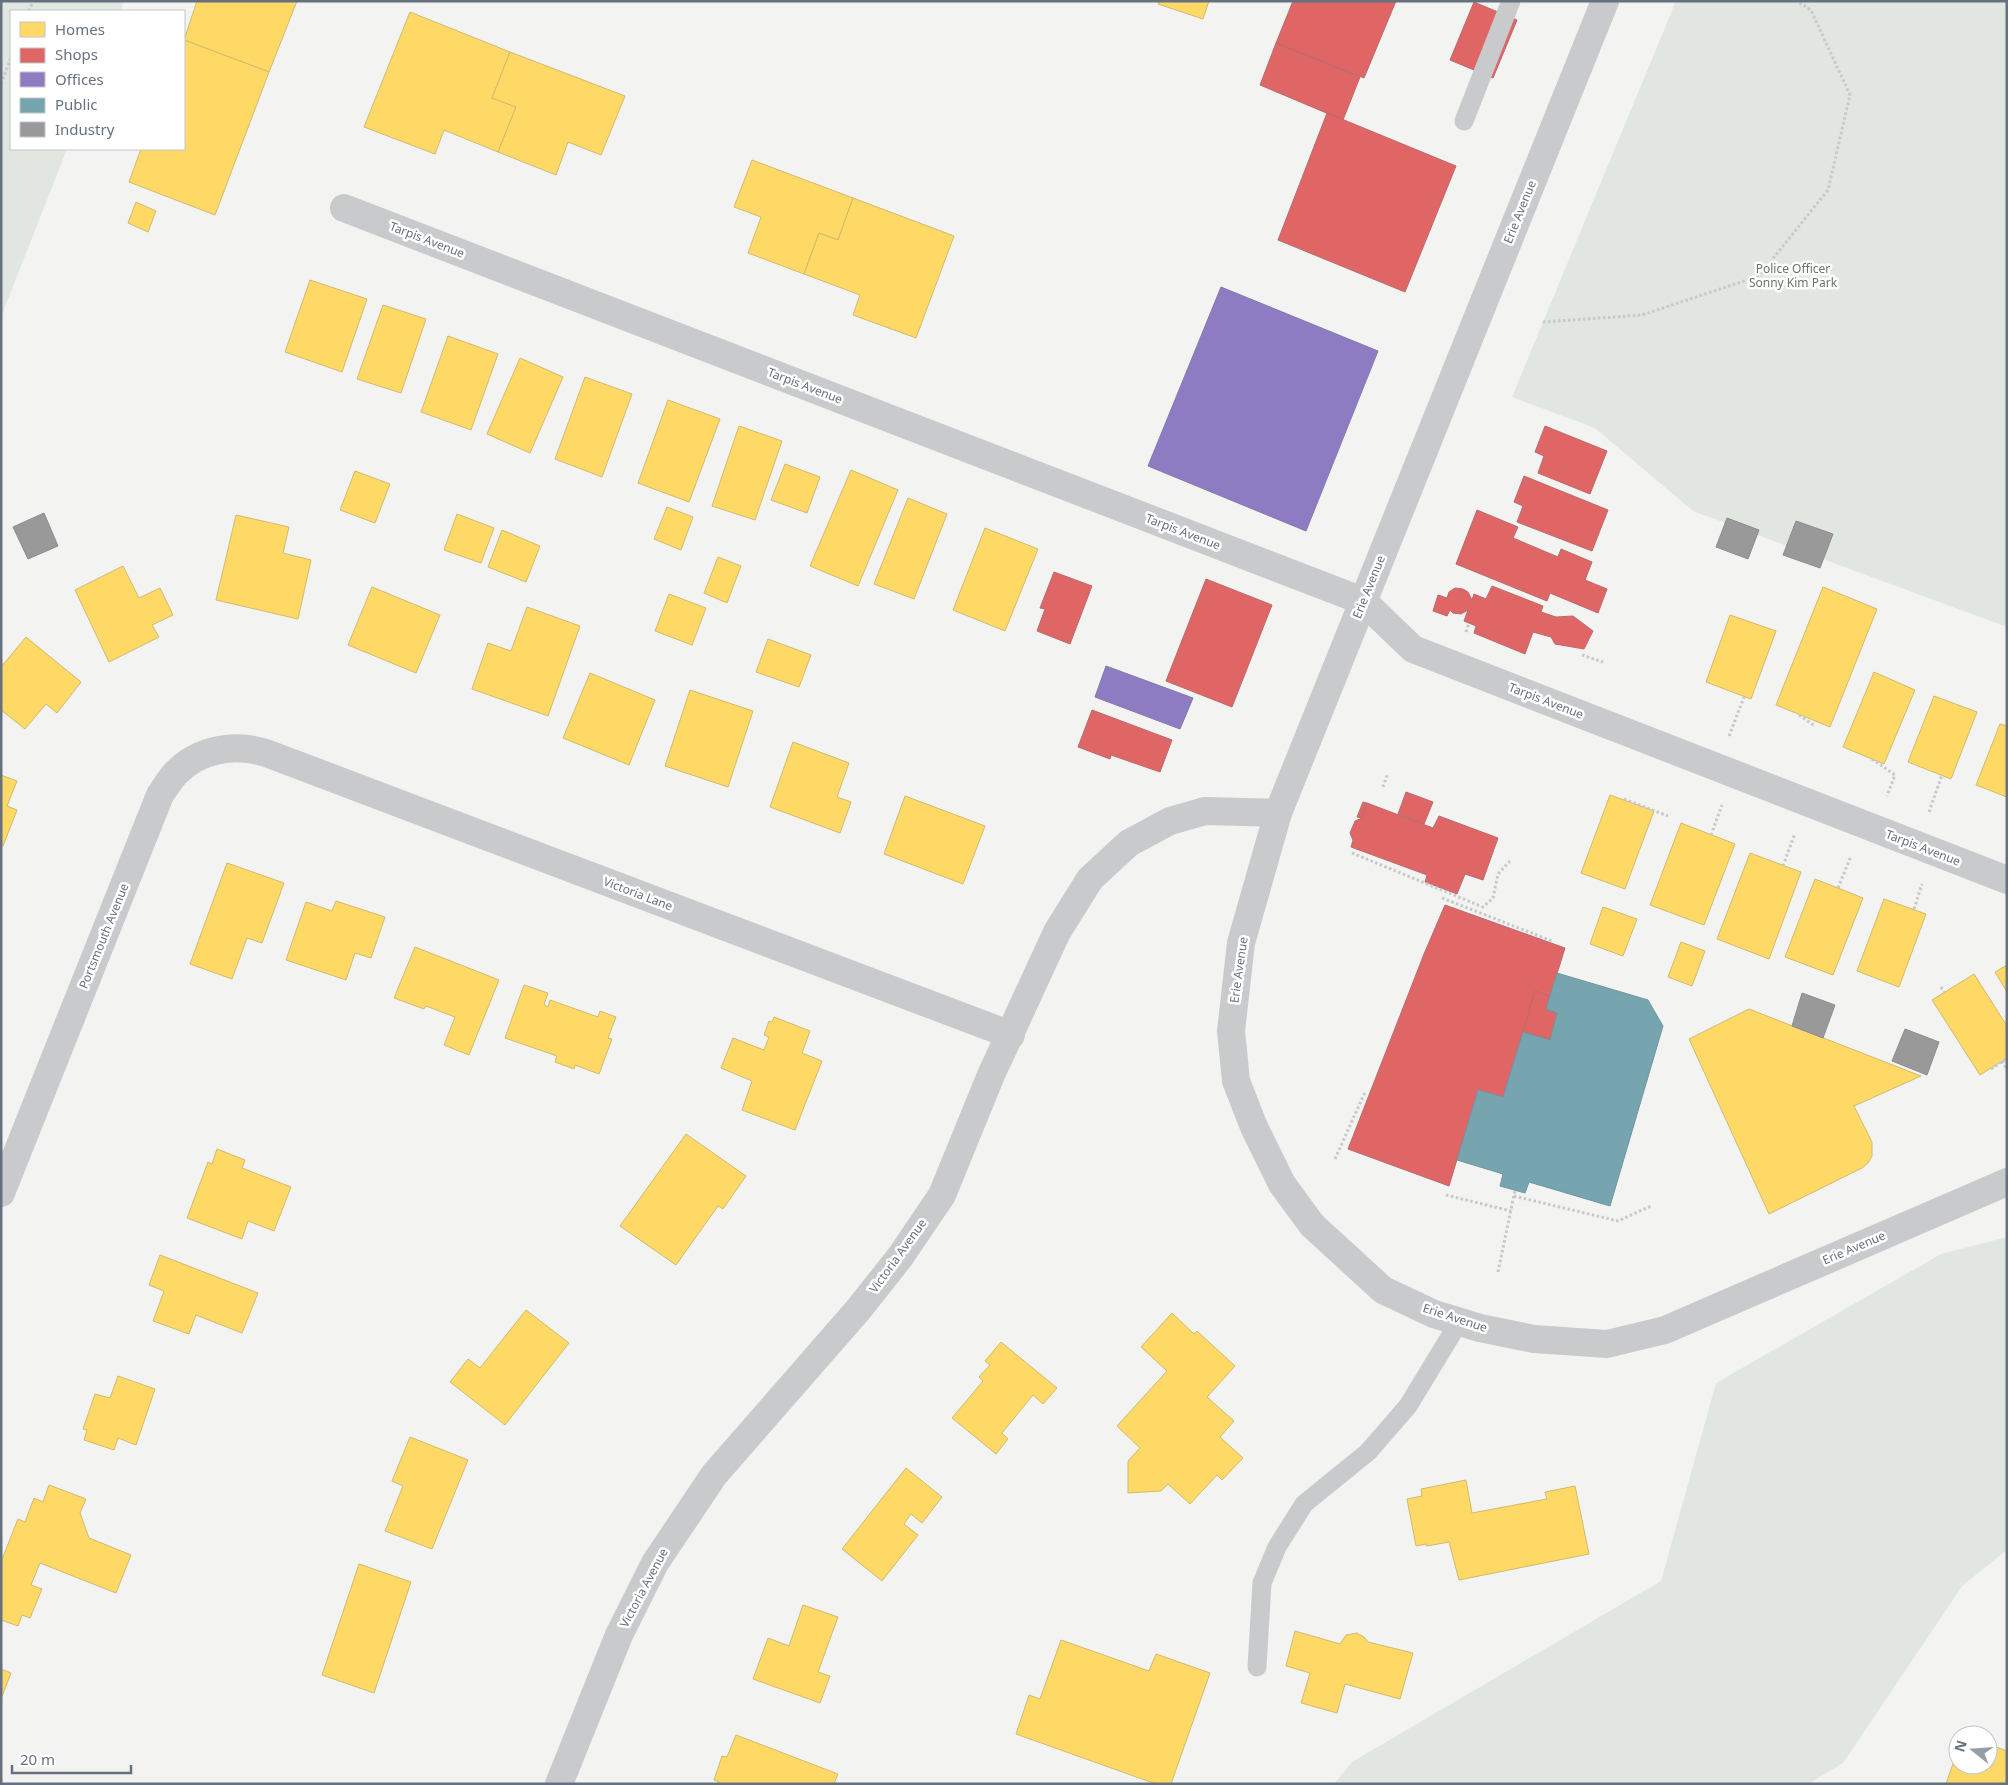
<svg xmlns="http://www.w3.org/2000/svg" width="2008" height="1785" font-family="'Noto Sans',sans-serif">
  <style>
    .green { fill: #e2e6e0 }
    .homes { fill: #ffd966; stroke: #d1ba6e }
    .shops { fill: #e06666; stroke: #bb696e }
    .offices { fill: #8e7cc3; stroke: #8279af }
    .public { fill: #76a5af; stroke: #7195a1 }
    .industry { fill: #999; stroke: #8a8d91 }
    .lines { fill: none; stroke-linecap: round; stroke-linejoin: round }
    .path { stroke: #c8c8c8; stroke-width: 3; stroke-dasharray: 2.5 2.5; stroke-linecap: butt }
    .service { stroke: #c9cacb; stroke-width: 19 }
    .minor { stroke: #c9cacb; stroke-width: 28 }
    .tertiary { stroke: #c9cacb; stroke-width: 28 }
    .labels { text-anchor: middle; stroke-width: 5; stroke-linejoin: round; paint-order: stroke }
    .street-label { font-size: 12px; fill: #66717f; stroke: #fff }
    .park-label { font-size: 12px; fill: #667764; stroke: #fff }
  </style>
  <rect width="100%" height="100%" fill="#f3f3f2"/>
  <!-- green -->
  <g class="green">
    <polygon points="1,1 124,1 120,11 11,11 11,149 67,149 1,317"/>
    <polygon points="1676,1 2007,1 2007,627 1693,511 1595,428 1512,397"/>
    <polygon points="2007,1237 2007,1550 1963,1585 1843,1763 1808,1784 1334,1784 1352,1762 1661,1581 1716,1383 1941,1254"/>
  </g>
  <!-- homes -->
  <g class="homes">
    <polygon points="197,1 297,1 269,72 184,40"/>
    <polygon points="1159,1 1209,1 1203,19 1158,4"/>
    <polygon points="410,12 510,52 492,98 516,107 498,152 444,130 435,154 364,127"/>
    <polygon points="184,40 269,72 215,215 129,182 141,149 184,149"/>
    <polygon points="510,52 625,96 601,155 568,142 556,175 498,152 516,107 492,98"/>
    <polygon points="752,160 853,198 838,240 819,233 804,274 748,253 761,217 734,207"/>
    <polygon points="853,198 954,236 916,338 853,315 860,295 804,274 819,233 838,240"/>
    <polygon points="136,202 156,211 148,232 128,223"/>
    <polygon points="310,280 367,299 342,372 285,352"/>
    <polygon points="383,305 426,319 401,393 357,379"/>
    <polygon points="448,336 498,354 471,430 421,412"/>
    <polygon points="520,358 563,377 530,453 487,434"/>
    <polygon points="585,377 632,394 602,477 555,459"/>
    <polygon points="668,400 720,419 689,502 638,483"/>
    <polygon points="739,426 782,441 755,520 712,506"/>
    <polygon points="785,464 820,477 807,513 771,500"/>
    <polygon points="851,470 898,490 858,586 810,566"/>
    <polygon points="355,471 390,484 375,523 340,510"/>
    <polygon points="908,498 947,514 914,599 874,584"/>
    <polygon points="667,507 693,517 681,550 654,539"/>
    <polygon points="457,514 494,528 481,563 444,550"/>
    <polygon points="236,515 289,527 283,553 311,560 298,619 216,600"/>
    <polygon points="985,528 1038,549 1005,631 953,610"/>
    <polygon points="502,530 540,546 526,582 488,567"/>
    <polygon points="718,557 741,566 727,603 704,593"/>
    <polygon points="123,566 139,598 160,588 173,615 152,625 159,637 109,662 75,590"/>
    <polygon points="372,587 440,615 416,673 348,645"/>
    <polygon points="1823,587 1877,609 1830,727 1776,705"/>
    <polygon points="669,594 706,608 692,645 655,631"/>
    <polygon points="527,607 580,626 548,716 472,689 488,643 511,651"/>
    <polygon points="1730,615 1776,631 1751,699 1706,682"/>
    <polygon points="26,637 81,682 57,713 46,704 25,729 1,710 1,667"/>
    <polygon points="768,639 811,655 799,687 756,672"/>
    <polygon points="1874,672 1915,690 1884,764 1843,747"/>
    <polygon points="590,673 655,700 629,765 563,738"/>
    <polygon points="690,690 753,711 728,787 665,766"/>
    <polygon points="1934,696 1977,712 1951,779 1908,762"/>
    <polygon points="2000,724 2007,726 2007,797 1976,785"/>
    <polygon points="793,742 849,763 837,797 851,802 840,833 770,807"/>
    <polygon points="1,775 17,781 7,806 17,810 3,846 1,845"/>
    <polygon points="1610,795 1654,811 1625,889 1581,873"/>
    <polygon points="905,796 985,826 963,884 884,854"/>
    <polygon points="1681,823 1735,844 1704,925 1650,905"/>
    <polygon points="1750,853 1801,872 1769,959 1717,939"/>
    <polygon points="227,863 284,883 262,943 247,938 232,979 190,964"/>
    <polygon points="1815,879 1863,898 1833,975 1785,957"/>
    <polygon points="1884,899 1926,914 1899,987 1857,971"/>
    <polygon points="336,901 385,917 371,958 355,953 346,980 286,960 306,902 332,911"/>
    <polygon points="1603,907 1637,919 1623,956 1590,944"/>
    <polygon points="1681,942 1705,951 1692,986 1668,977"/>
    <polygon points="415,947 499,980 469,1055 444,1045 455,1017 426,1006 424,1009 394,998"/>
    <polygon points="2007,965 2007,992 1995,972"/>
    <polygon points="1974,974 2007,1026 2007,1058 1980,1075 1932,1000"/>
    <polygon points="524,985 548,993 544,1005 548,1007 550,1000 598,1017 600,1011 616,1017 608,1038 612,1039 599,1074 575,1065 574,1069 555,1062 557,1056 505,1038"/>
    <polygon points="1749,1009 1921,1076 1854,1106 1872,1142 1872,1156 1868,1163 1862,1168 1769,1214 1689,1039"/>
    <polygon points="774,1017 810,1031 802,1053 822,1061 795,1130 742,1110 752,1081 721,1068 733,1038 764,1050 769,1037 764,1035 769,1021 772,1022"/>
    <polygon points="686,1134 746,1176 723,1209 718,1206 676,1265 620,1226"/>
    <polygon points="217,1149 245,1160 242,1168 291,1187 274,1231 248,1221 242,1239 187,1218 208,1162 212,1164"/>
    <polygon points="160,1255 258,1293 242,1333 196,1315 189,1334 153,1321 164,1291 149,1285"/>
    <polygon points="526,1310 569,1343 505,1425 450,1382 468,1359 480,1368"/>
    <polygon points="1172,1313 1194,1334 1197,1331 1235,1366 1207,1397 1234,1421 1220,1437 1243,1458 1222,1480 1217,1475 1190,1504 1168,1484 1161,1491 1128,1493 1128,1461 1140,1448 1117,1426 1167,1371 1141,1347"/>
    <polygon points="1001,1342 1057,1388 1043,1404 1033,1395 1002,1433 1008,1439 996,1454 952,1418 983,1381 979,1377 990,1365 985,1361"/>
    <polygon points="118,1376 155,1389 136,1445 118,1438 114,1450 84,1440 87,1430 83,1429 95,1394 110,1398"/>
    <polygon points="410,1437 468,1460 432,1549 385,1531 403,1486 392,1481"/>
    <polygon points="906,1468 942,1497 922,1523 911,1514 904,1524 918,1535 882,1581 842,1549"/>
    <polygon points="1466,1480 1472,1513 1547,1499 1545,1492 1575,1486 1589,1554 1459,1580 1449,1542 1427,1546 1426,1544 1416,1546 1407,1499 1422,1496 1421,1489"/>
    <polygon points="49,1485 86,1499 80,1513 89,1538 131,1555 116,1593 40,1563 31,1585 42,1589 30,1618 22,1615 18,1626 1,1620 1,1562 18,1519 25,1522 34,1498 43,1502"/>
    <polygon points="359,1564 411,1582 374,1693 322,1675"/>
    <polygon points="803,1605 838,1617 818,1672 830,1676 820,1703 753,1679 768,1638 789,1646"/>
    <polygon points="1295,1631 1340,1644 1346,1635 1357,1633 1364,1637 1368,1642 1413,1653 1400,1699 1345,1684 1337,1713 1301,1703 1310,1673 1286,1666"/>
    <polygon points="1061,1640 1149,1671 1156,1654 1210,1673 1171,1784 1156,1784 1016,1734 1029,1695 1040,1699"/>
    <polygon points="1,1669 11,1673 1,1699"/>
    <polygon points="736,1735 838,1774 834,1784 719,1784 719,1782 714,1780 722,1756 727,1757"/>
    <polygon points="1988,1744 2007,1751 2007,1784 1946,1784 1958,1749 1958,1765 1988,1765"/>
  </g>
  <!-- shops -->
  <g class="shops">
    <polygon points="1293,1 1396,1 1364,78 1276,43"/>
    <polygon points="1474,2 1517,20 1493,78 1450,60"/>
    <polygon points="1276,43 1360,77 1343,120 1260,85"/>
    <polygon points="1327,113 1456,166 1405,292 1278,240"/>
    <polygon points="1545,426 1607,451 1590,494 1538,473 1544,456 1535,452"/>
    <polygon points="1524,476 1608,510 1592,551 1517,522 1523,506 1514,502"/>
    <polygon points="1477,510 1518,527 1513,538 1558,557 1561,549 1592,562 1585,580 1607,589 1598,613 1550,593 1547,601 1456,564"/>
    <polygon points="1054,572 1092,586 1070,644 1037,631 1045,609 1040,608"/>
    <polygon points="1206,579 1272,605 1232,707 1166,681"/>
    <polygon points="1492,586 1543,606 1541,612 1556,617 1573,616 1593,631 1584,649 1555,644 1551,637 1533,632 1525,654 1474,633 1476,626 1464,621 1468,610 1461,614 1453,613 1450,610 1447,616 1433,611 1438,595 1447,598 1449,592 1455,588 1463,589 1468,592 1472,600 1474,594 1486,599"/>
    <polygon points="1092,710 1172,740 1160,772 1111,755 1110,759 1078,747"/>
    <polygon points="1406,792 1433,802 1424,824 1398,814"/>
    <polygon points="1363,802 1367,803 1362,818 1357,817"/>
    <polygon points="1367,803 1433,828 1439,816 1498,838 1483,880 1465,874 1457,894 1425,882 1427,875 1351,847 1353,840 1350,833 1355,821 1362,818"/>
    <polygon points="1445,905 1565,948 1546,1009 1557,1013 1550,1040 1523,1032 1503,1097 1478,1090 1449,1186 1348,1149 1424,954"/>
    <polygon points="1535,991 1550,996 1546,1009 1557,1013 1550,1040 1523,1032"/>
  </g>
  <!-- offices -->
  <g class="offices">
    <polygon points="1221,287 1378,351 1306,531 1148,466"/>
    <polygon points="1106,666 1193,698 1180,729 1095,697"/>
  </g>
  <!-- public -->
  <polygon class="public" points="1557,973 1648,1000 1663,1026 1610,1206 1529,1182 1525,1193 1500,1186 1503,1174 1457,1160 1478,1090 1503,1097 1523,1032 1550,1040 1557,1013 1546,1009"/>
  <!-- industry -->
  <g class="industry">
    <polygon points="44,513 58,546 28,559 13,527"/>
    <polygon points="1727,518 1759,530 1748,559 1716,547"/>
    <polygon points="1796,521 1833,534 1820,568 1783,555"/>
    <polygon points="1802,993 1835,1005 1823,1038 1792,1026"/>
    <polygon points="1905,1029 1939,1042 1927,1075 1892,1061"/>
  </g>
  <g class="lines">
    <!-- path -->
    <g class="path">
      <polyline points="29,11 33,1"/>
      <polyline points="1,84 11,58"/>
      <polyline points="1543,322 1642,315 1759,276 1828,190 1850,95 1811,10 1797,1"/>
      <polyline points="1466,632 1469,623"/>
      <polyline points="1582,655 1603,662"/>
      <polyline points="1799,715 1815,726"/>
      <polyline points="1729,736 1744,697"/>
      <polyline points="1872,759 1895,775 1887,796"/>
      <polyline points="1383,787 1388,773"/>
      <polyline points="1624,799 1668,816"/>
      <polyline points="1929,812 1942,775"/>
      <polyline points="1711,835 1722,805"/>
      <polyline points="1352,853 1483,907 1493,898 1498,874 1510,861"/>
      <polyline points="1783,866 1795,833"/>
      <polyline points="1838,888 1851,856"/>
      <polyline points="1442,898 1552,941 1552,943"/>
      <polyline points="1914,909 1922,884"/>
      <polyline points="1941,987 1944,992"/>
      <polyline points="2002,1061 2007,1069"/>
      <polyline points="1991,1069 2007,1058"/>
      <polyline points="1335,1159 1365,1092"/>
      <polyline points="1446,1195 1511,1211"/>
      <polyline points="1514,1196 1618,1221 1651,1206"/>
      <polyline points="1498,1272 1515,1190"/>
    </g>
    <!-- service -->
    <g class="service">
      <polyline points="1464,121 1511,1"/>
      <polyline points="1257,1667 1262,1583 1277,1547 1304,1504 1368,1452 1408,1406 1459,1322"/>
    </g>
    <!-- minor -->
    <g class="minor">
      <polyline points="344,208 1363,601 1413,649 2007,880"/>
      <path d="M1,1193L160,795C165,788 170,779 176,773C199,749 235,743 266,753L1011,1035"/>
      <polyline points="559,1784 619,1635 655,1563 714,1475 858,1310 900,1257 942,1195 991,1075 1057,932 1090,879 1129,843 1170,821 1205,811 1278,813"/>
    </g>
    <!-- tertiary -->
    <polyline class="tertiary" points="1605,1 1278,813 1241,943 1231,1031 1236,1081 1254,1127 1282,1184 1312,1225 1383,1290 1434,1314 1480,1328 1534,1339 1607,1344 1665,1330 2007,1182"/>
  </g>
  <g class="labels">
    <!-- street labels -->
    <g class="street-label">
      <text transform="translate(1520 212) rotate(-68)" y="4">Erie Avenue</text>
      <text transform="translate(427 240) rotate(21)" y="4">Tarpis Avenue</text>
      <text transform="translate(805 386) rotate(21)" y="4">Tarpis Avenue</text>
      <text transform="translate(1183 532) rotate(21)" y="4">Tarpis Avenue</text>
      <text transform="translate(1369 587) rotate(-68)" y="4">Erie Avenue</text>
      <text transform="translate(1546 701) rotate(21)" y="4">Tarpis Avenue</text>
      <text transform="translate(1923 848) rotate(21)" y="4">Tarpis Avenue</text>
      <text transform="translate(638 894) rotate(21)" y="4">Victoria Lane</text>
      <text transform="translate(104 936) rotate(-68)" y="4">Portsmouth Avenue</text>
      <text transform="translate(1239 970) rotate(-82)" y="4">Erie Avenue</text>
      <text transform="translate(1854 1248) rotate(-23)" y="4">Erie Avenue</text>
      <text transform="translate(898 1256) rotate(-54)" y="4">Victoria Avenue</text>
      <text transform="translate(1455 1318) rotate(18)" y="4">Erie Avenue</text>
      <text transform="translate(644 1588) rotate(-62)" y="4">Victoria Avenue</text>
    </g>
    <!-- park labels -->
    <g class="park-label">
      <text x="1793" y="273">Police Officer<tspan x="1793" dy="14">Sonny Kim Park</tspan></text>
    </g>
  </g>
  <!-- border -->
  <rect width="2008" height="1785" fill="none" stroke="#66717f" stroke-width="5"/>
  <!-- legend -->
  <rect x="10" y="10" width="175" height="140" fill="#ffffff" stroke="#c2c6cc"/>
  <rect x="20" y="22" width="25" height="15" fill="#ffd966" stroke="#c2c6cc"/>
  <text x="55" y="35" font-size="15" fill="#66717f">Homes</text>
  <rect x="20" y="48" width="25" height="15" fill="#e06666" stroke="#c2c6cc"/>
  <text x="55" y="60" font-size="15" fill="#66717f">Shops</text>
  <rect x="20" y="72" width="25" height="15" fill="#8e7cc3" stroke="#c2c6cc"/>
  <text x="55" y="85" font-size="15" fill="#66717f">Offices</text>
  <rect x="20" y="98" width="25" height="15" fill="#76a5af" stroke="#c2c6cc"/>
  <text x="55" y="110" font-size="15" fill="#66717f">Public</text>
  <rect x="20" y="122" width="25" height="15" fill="#999999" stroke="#c2c6cc"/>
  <text x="55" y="135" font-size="15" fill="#66717f">Industry</text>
  <!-- north arrow -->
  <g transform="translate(1973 1750) rotate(287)"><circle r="24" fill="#ffffff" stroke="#c2c6cc"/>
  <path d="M0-4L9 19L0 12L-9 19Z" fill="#979ea7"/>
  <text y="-8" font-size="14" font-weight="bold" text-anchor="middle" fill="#66717f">N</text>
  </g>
  <!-- scale -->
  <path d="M12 1765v8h119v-8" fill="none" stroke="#66717f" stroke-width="2.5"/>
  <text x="20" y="1765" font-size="15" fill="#66717f" stroke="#ffffff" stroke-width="4" paint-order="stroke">20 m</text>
</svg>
